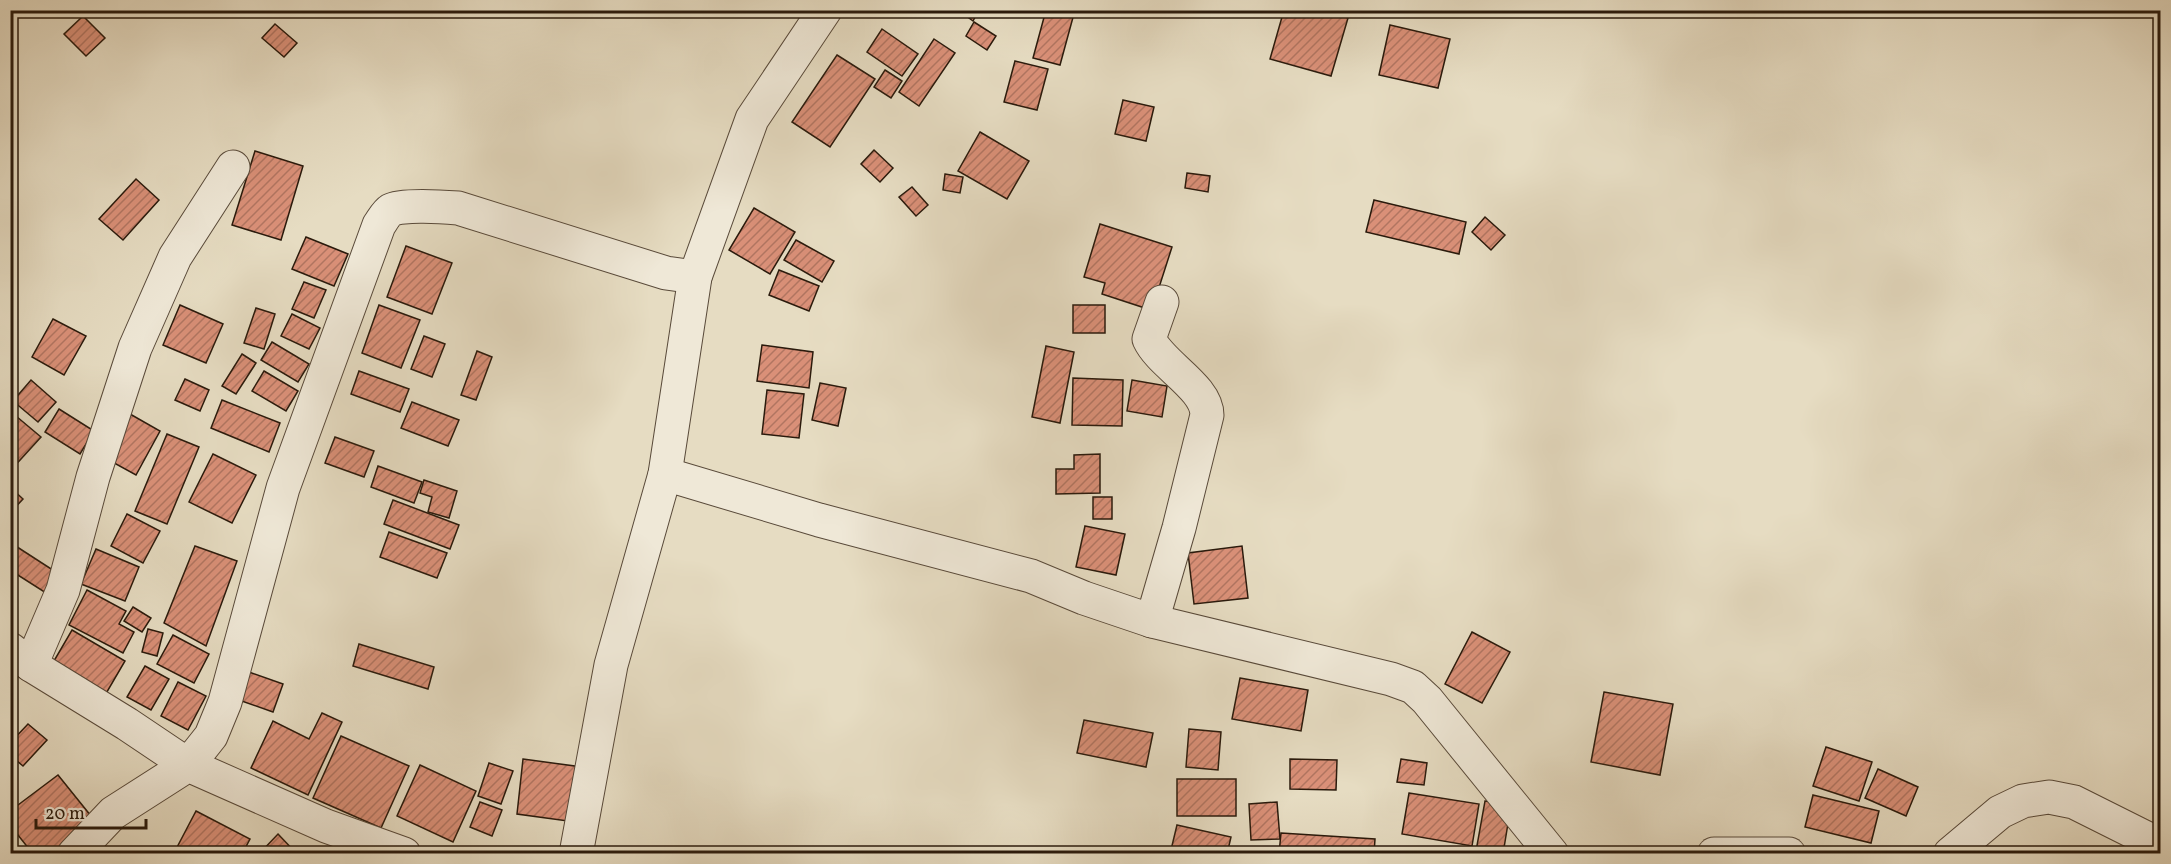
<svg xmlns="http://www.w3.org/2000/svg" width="2171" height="864" font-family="Vollkorn,serif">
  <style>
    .building { fill: url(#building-hatch); stroke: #2a1a0c; stroke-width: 1.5 }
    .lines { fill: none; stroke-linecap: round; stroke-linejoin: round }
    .street-casing { stroke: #594a3a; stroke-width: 35 }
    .street { stroke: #efe8d7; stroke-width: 33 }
  </style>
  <defs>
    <pattern id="building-hatch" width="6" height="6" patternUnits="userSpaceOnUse" patternTransform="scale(1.5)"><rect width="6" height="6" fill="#da9078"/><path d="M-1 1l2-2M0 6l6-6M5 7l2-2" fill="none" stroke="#b17561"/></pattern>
  </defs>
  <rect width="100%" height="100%" fill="#e6dcc2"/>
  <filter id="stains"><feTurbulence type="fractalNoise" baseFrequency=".00333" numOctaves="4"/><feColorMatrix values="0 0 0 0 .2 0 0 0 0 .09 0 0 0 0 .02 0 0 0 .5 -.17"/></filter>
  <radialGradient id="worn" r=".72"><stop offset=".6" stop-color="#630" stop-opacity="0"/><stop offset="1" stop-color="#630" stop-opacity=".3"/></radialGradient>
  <!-- building -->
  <g class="building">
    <polygon points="958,10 979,10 973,21"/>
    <polygon points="1046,10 1075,10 1060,65 1033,58"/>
    <polygon points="1284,10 1322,10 1348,18 1331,76 1270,59"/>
    <polygon points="83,16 105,38 86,56 64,34"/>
    <polygon points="974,22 996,36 987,50 966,36"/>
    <polygon points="275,24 297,43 284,57 262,38"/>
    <polygon points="1390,25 1450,39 1438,88 1379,75"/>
    <polygon points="882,29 918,54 902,76 867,52"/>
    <polygon points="934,39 955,53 919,106 899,92"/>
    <polygon points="837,55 875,79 830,147 792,122"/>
    <polygon points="1015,61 1048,69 1037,110 1004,102"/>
    <polygon points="885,70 902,81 891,98 874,87"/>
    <polygon points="1123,100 1154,107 1146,141 1115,134"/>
    <polygon points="980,132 1029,161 1007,199 958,171"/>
    <polygon points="874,150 893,168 880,182 861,164"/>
    <polygon points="255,151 303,166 281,240 232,225"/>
    <polygon points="1187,173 1210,176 1208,192 1185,188"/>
    <polygon points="945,174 963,177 960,193 943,190"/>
    <polygon points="136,179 159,200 123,240 99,219"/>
    <polygon points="912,187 928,205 916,216 899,197"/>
    <polygon points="1374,200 1466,222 1459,254 1366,232"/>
    <polygon points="754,208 795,232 770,274 729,250"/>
    <polygon points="1485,217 1505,235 1491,250 1472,232"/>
    <polygon points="1100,224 1172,247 1155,300 1148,309 1102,294 1105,283 1084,277"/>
    <polygon points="306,237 348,254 334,286 292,269"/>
    <polygon points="796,240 834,261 822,282 784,260"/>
    <polygon points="406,246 452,263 432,314 387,297"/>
    <polygon points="779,270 819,286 809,311 769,295"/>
    <polygon points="304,282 326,290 314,318 292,309"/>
    <polygon points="180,305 223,324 206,363 163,345"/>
    <polygon points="379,305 420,320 401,368 362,353"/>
    <rect x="1073" y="305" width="32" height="28"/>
    <polygon points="256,308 275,314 264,349 244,343"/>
    <polygon points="292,314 320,328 309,349 281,336"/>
    <polygon points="53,319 86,336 64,375 32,357"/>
    <polygon points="424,336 445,344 432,377 411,369"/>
    <polygon points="272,342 309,364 298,382 261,360"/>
    <polygon points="762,345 813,352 809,388 757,381"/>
    <polygon points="1046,346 1074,352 1060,423 1032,417"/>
    <polygon points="477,351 492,357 476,400 461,395"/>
    <polygon points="242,354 256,363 236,394 222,386"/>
    <polygon points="264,371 298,391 286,411 252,391"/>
    <polygon points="359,371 409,389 400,412 351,394"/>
    <polygon points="1073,378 1123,380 1122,426 1072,425"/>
    <polygon points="185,379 209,390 200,411 175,400"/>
    <polygon points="31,380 56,402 38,422 13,401"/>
    <polygon points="1132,380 1167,386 1162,417 1127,411"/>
    <polygon points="820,383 846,388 838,426 812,420"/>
    <polygon points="767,390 804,394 799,438 762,434"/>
    <polygon points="222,400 280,423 269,452 211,428"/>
    <polygon points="412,402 459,420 448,446 401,428"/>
    <polygon points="59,409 94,431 80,454 45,432"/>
    <polygon points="10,411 41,437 10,471"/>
    <polygon points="130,414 160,431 136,475 105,458"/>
    <polygon points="167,434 199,447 167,524 135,511"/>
    <polygon points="335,437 374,451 364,477 325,463"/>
    <polygon points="213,454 256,475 232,523 189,502"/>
    <polygon points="1100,454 1100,493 1056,494 1056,469 1074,469 1074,455"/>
    <polygon points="378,466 422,482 414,503 371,487"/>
    <polygon points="424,480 457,491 449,518 428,512 432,497 420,493"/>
    <polygon points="10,487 23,499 10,513"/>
    <rect x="1093" y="497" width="19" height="22"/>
    <polygon points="393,500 459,525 450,549 384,524"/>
    <polygon points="127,514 160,531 143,563 111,546"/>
    <polygon points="1085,526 1125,534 1116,575 1076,567"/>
    <polygon points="389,532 447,553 437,578 380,557"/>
    <polygon points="11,543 59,574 46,593 10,570"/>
    <polygon points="195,546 237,561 206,646 164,623"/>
    <polygon points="1242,546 1248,598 1194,604 1188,553"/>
    <polygon points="96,549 139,567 125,601 81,584"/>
    <polygon points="87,590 126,611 119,624 134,632 123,653 69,625"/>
    <polygon points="133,607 151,618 142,632 124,621"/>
    <polygon points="148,629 163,633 157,656 142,652"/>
    <polygon points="72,630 125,661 104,697 51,666"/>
    <polygon points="1472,632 1510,652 1482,703 1445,684"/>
    <polygon points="173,635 209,654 194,683 157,664"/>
    <polygon points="359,644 434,667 428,689 353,666"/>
    <polygon points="145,666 169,679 151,710 127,697"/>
    <polygon points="246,671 283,684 273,712 236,699"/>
    <polygon points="1240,678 1308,690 1301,731 1232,719"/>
    <polygon points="178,682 206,696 188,730 161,716"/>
    <polygon points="1604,692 1673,704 1660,775 1591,762"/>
    <polygon points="322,713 342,722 308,795 251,768 273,721 309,739"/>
    <polygon points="1084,720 1153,733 1146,767 1077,753"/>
    <polygon points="28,724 47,740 23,766 10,755 10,743"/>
    <polygon points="1189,729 1221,732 1218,770 1186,767"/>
    <polygon points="341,736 409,766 381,828 313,798"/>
    <polygon points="1826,747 1872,762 1859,801 1813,786"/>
    <polygon points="523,759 582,767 575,822 517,814"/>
    <polygon points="1290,759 1337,760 1336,790 1290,789"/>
    <polygon points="1401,759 1427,763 1424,785 1397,782"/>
    <polygon points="489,763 513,771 501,804 478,796"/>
    <polygon points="420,765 476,791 453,842 397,816"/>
    <polygon points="1878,769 1918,787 1906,816 1865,798"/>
    <polygon points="58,775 95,821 53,854 33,854 10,825 10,811"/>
    <rect x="1177" y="779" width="59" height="37"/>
    <polygon points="1409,793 1479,804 1472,846 1402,834"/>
    <polygon points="1813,795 1879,811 1871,843 1805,827"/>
    <polygon points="1485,801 1511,805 1503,854 1476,851"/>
    <polygon points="480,802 502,810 492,836 470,827"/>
    <polygon points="1277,802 1280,839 1251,840 1249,804"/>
    <polygon points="196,811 250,839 242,854 174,853"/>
    <polygon points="1177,825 1231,837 1227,854 1170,854"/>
    <polygon points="1281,833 1375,839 1374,854 1279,854"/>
    <polygon points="278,834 297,854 259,854"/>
  </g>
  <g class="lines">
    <defs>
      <g id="street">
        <polyline points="665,474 819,520 1031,576 1084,598 1152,621 1391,679 1413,687 1427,700 1552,854"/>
        <path d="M1152,621L1179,528L1207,415C1207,387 1161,365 1149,339L1162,302"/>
        <path d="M10,649L31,665L127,724L188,765L211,736L225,702L283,488L379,225C382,221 386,213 391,210C401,204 445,207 458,208L666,273L695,277"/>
        <polyline points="31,665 63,590 93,477 135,348 175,257 233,167"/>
        <polyline points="74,854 113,813 188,765 326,826 404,854"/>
        <polyline points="576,854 611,665 665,474 695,277 752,119 825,10"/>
        <polyline points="1714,854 1789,854"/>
        <polyline points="1950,854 2000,812 2023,801 2049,797 2074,802 2160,845"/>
      </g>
    </defs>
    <!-- street casing -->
    <use href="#street" class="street-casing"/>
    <!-- street -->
    <use href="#street" class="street"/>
  </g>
  <!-- margin -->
  <rect width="2171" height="864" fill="none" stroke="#e6dcc2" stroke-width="36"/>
  <rect x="12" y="12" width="2147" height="840" fill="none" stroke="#2a1a0c" stroke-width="3"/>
  <rect x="18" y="18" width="2135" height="828" fill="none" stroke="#2a1a0c" stroke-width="1.5"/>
  <!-- scale -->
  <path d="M36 819v9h110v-9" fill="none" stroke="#2a1a0c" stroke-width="3"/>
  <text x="45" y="819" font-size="18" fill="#2a1a0c" stroke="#efe8d7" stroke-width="4.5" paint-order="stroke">20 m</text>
  <rect width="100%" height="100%" filter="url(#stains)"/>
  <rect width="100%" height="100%" fill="url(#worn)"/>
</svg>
